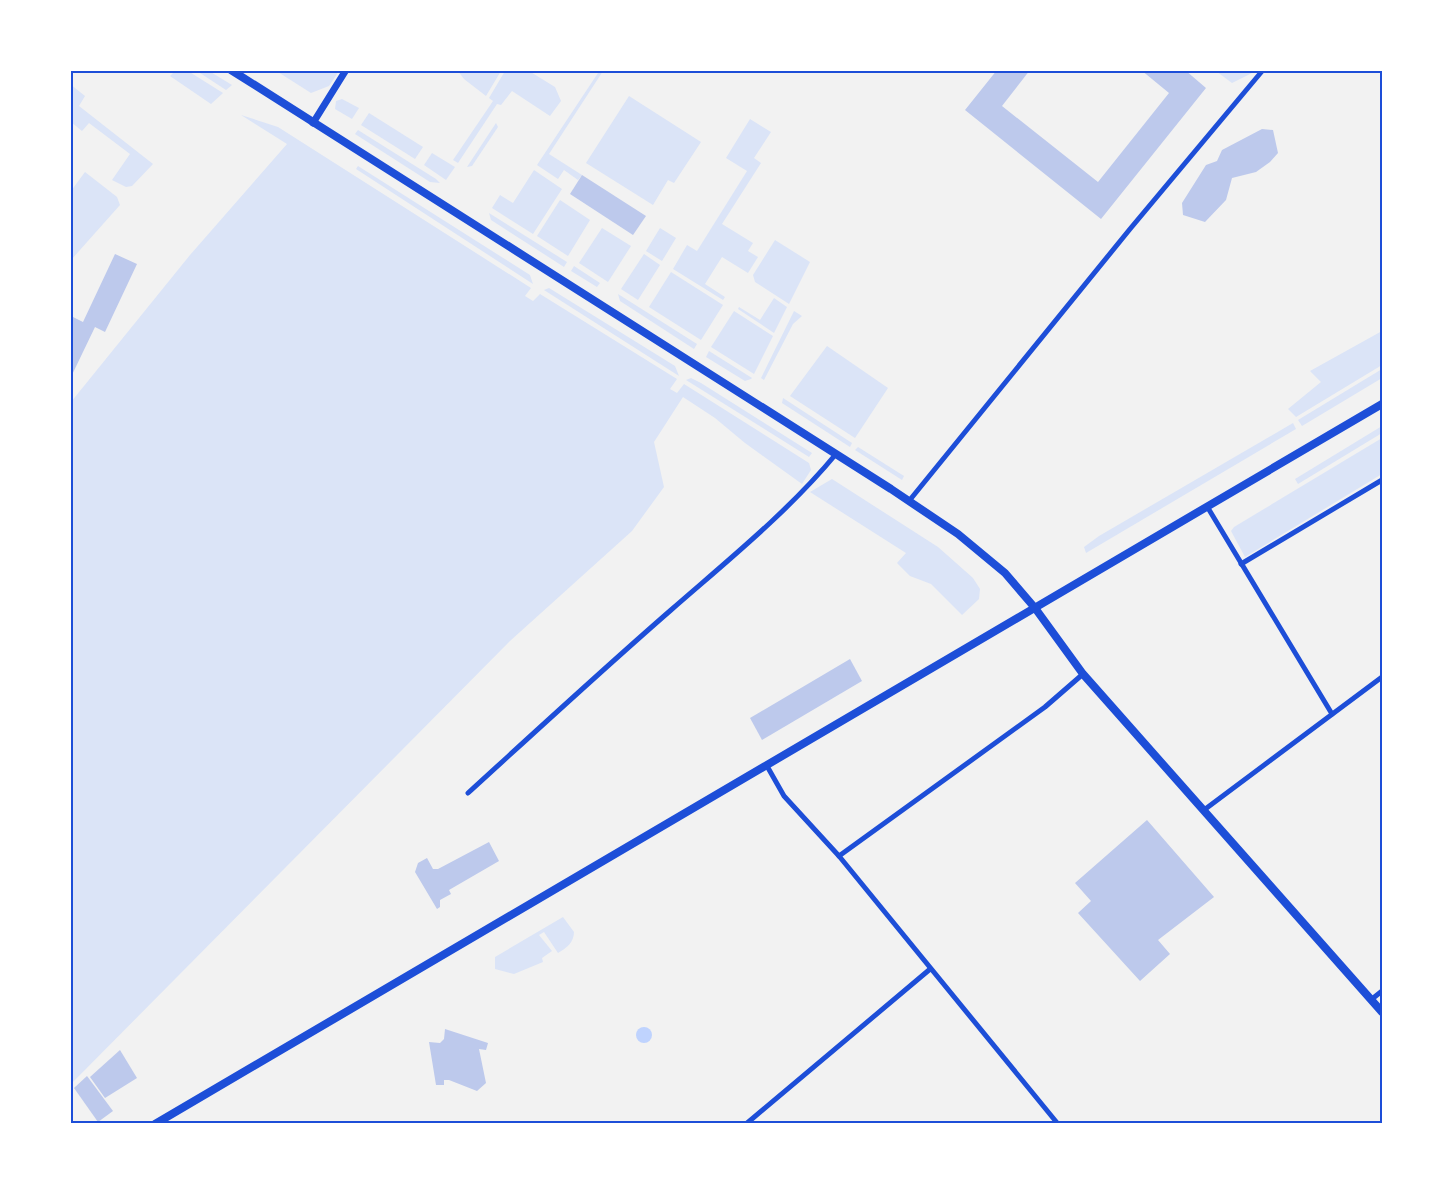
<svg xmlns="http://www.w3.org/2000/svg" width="1453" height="1194" font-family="'IBM Plex Sans',sans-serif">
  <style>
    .green { fill: #dbe4f7 }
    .water { fill: #bfd3fe }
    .building { fill: #bdc9ec }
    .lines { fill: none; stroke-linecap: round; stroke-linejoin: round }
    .minor { stroke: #1d4ed8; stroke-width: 5 }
    .tertiary { stroke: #1d4ed8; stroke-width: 7 }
    .primary { stroke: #1d4ed8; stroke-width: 8 }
    .trunk { stroke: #1d4ed8; stroke-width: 8 }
    .neatline { fill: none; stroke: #1d4ed8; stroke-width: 2 }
  </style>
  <rect width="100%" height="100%" fill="#f2f2f2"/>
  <!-- green -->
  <g class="green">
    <polygon points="600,70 603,71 549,154 582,175 578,180 564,170 558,179 537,165"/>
    <polygon points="175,71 188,71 223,93 211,104 170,76"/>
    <polygon points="197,71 209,71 232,85 226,90"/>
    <polygon points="295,71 295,70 339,71 329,86 311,93 278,72"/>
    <polygon points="458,71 501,71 486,96 464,79"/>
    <polygon points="505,71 529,71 555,87 561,101 550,116 512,91 501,105 497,104 458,163 453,160 493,101 489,98"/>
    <polygon points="1216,71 1256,71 1232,83"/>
    <polygon points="70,84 85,96 79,106 153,164 132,186 126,187 112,180 130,154 89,123 82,131 71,122"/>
    <polygon points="629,96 701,142 674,183 668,180 653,205 586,163"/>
    <polygon points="342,99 359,108 352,119 335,109 336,101"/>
    <polygon points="369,113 423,147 415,159 361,125"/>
    <polygon points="241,115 278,127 531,288 525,296 533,301 540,294 677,379 670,389 677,393 684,384 809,463 811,470 802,484 745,443 715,418 683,397 654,442 664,487 632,531 510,641 71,1084 71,402 190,255 287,144"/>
    <polygon points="750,119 771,132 754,158 761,163 722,224 753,243 748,251 758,257 748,273 722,257 705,284 725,297 723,300 673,269 687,245 697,251 747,171 726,158"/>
    <polygon points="496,123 498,127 472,166 467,167"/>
    <polygon points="358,130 436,179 440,183 430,182 355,134"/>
    <polygon points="432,153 455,167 446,180 424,165"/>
    <polygon points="358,166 530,275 533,284 356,169"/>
    <polygon points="534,170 562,189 533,234 492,208 500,195 513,203"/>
    <polygon points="85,172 117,197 120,205 71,260 71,191"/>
    <polygon points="560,200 590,220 568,256 537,236"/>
    <polygon points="489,213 567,262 564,267 491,220"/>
    <polygon points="602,228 631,246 608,282 579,263"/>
    <polygon points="660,228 676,238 662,261 646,251"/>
    <polygon points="775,240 810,262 789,304 755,282 753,275"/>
    <polygon points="644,254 660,265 638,300 621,289"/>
    <polygon points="574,266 600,283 597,287 571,271"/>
    <polygon points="671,272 723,305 701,340 649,307"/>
    <polygon points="549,288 675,366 679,376 544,290"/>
    <polygon points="618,294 697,344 694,349 620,301"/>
    <polygon points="774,298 787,307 774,333 738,309 739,307 760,320"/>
    <polygon points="734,311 773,336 754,374 711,347"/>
    <polygon points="794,311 802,316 793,324 764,380 761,378"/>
    <polygon points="1382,331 1382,365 1296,417 1288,409 1321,382 1310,371"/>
    <polygon points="827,346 888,388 855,438 790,396"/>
    <polygon points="709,351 752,378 751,379 745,381 706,357"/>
    <polygon points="1382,369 1382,378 1302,426 1298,420"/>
    <polygon points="691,378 701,383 812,453 809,457 686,380"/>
    <polygon points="783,398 852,443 850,447 782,403"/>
    <polygon points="1293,423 1296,429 1086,553 1084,547 1099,536"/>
    <polygon points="1382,426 1382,433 1298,484 1295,479"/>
    <polygon points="1382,438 1382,474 1245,557 1231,531 1234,527"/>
    <polygon points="858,447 904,476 902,480 855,450"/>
    <polygon points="832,479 938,547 973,578 980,589 979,599 962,615 931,584 910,576 897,563 906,553 810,492"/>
    <path d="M563,917L574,932C574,942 567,948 558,953L544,932L539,935L552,951L542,958L543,962L514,974L495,969V957Z"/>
  </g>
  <!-- water -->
  <circle class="water" cx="644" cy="1035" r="8"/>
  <!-- building -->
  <g class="building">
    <polygon points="997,70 1030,70 1002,106 1098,182 1169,93 1141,70 1185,70 1206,88 1101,219 965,110"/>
    <polygon points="1262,129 1273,130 1278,153 1270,162 1256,172 1232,178 1226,200 1205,222 1183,215 1182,203 1206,165 1217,161 1222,150"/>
    <polygon points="582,175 646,216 633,235 570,194"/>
    <polygon points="115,254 137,264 105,332 95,327 70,379 70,321 73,317 83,322"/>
    <polygon points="850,659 862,681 762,740 750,718"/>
    <polygon points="1147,820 1214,897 1158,940 1170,954 1140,981 1078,913 1091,901 1075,883"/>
    <polygon points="489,842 499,861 449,890 451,894 440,900 440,907 437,909 415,872 418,863 427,858 433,869 438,869"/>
    <polygon points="445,1029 488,1043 486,1050 479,1049 486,1083 477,1091 449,1080 444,1080 444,1085 436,1085 429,1042 440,1043 444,1039"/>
    <polygon points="120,1050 137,1078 105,1098 90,1077"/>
    <polygon points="87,1076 113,1111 98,1122 74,1088"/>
  </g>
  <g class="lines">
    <!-- minor -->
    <g class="minor">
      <polyline points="909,501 1130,229 1263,70"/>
      <polyline points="1208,508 1332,714"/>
      <polyline points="1241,564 1382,480"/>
      <polyline points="767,766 784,796 839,856 1058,1124"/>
      <path d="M468,793C535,732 602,670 671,610C727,561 788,512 836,454"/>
      <polyline points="1204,810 1382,677"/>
      <polyline points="839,856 1045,707 1083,674"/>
      <polyline points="1372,999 1382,991"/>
      <polyline points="746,1124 929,970"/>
    </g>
    <!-- tertiary -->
    <polyline class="tertiary" points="313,123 346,70"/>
    <!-- primary -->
    <polyline class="primary" points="155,1124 1382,404"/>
    <!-- trunk -->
    <polyline class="trunk" points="231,70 891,489 958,534 1005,573 1035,608 1083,674 1382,1012"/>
  </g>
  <!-- border -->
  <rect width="1453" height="1194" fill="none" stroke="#ffffff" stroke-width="144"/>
  <rect x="72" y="72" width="1309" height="1050" class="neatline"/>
</svg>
